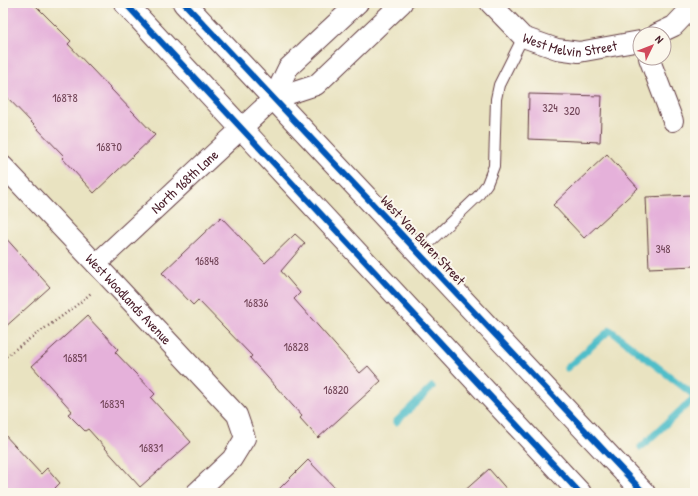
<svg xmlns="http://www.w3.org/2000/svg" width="698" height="496" font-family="'Patrick Hand',sans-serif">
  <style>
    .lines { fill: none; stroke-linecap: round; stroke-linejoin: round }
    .stream { stroke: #50bec9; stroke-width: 7 }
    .building { fill: #e5b1da }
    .service-casing { stroke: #623c42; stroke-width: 12 }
    .minor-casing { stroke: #623c42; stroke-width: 22 }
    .primary-casing { stroke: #623c42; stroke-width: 24 }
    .path { stroke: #623c42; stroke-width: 2.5; stroke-dasharray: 1 3; stroke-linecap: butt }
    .service { stroke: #fff; stroke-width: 10 }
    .minor { stroke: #fff; stroke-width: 20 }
    .primary { stroke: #fff; stroke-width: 22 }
    .cycleway-casing { stroke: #fbf7ec; stroke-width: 8 }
    .cycleway { stroke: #0057b8; stroke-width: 6 }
    .labels { text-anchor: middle; stroke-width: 4; stroke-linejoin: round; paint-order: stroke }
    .number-label { font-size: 12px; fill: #714457 }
    .street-label { font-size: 14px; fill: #4a1f2b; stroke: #fbf7ec }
  </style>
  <rect width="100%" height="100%" fill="#fbf7ec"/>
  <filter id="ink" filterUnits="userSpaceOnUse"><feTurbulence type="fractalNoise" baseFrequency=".025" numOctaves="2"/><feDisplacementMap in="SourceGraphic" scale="8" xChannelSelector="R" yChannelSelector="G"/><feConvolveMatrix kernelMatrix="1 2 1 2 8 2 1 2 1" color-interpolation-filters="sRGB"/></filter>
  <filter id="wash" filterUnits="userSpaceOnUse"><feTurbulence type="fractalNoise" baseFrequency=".012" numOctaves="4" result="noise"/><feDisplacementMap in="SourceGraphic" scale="16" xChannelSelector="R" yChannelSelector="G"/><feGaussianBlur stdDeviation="0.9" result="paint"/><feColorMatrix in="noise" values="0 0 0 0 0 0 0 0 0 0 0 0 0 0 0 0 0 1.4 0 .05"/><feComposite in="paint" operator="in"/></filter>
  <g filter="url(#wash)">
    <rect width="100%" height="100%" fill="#e9e3c1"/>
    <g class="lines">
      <!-- stream -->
      <g class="stream">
        <polyline points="567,368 610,330 695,396"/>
        <polyline points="396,422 432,387"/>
        <polyline points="641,447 695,397"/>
      </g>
    </g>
    <g id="blocks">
      <!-- building -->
      <g class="building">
        <polygon points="3,3 33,3 71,41 68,44 155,135 94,193 62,158 64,156 3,93"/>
        <polygon points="529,94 602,96 600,142 528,139"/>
        <polygon points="607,154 638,188 584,238 553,205"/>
        <polygon points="692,195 695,266 649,268 646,197"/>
        <polygon points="221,217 265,263 295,234 305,243 281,271 300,293 294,299 360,373 368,366 381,381 318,438 300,418 302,416 250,358 252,356 198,300 193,305 162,273"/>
        <polygon points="3,235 50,287 3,329"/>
        <polygon points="87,316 118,349 115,352 155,394 151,398 191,442 140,487 88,429 85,431 68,414 72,411 32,366"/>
        <polygon points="3,433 41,474 47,468 60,483 55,488 59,493 3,493"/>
        <polygon points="308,460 340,493 275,493"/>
        <polygon points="489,469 510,493 462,493"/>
      </g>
    </g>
  </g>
  <g filter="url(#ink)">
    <use href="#blocks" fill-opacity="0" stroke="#623c42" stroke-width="1"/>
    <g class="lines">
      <defs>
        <polyline id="service" points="418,253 478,196 487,184 494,166 496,99 499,85 523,37"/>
        <g id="minor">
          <path id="s1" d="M490,3L523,37L557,49L579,52L640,41"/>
          <polyline points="657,34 674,26 695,4"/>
          <polyline points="649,58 673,121"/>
          <polyline points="273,99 316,85 402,3"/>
          <path id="s2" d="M3,166L109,278L237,415L245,438L232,459L196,493"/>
          <path id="s3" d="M96,264L273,99L288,68L358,3"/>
        </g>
        <g id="primary">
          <polyline points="125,3 580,493"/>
          <polyline points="184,3 644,493"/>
        </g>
      </defs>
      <!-- service casing -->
      <use href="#service" class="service-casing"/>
      <!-- minor casing -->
      <use href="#minor" class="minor-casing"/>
      <!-- primary casing -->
      <use href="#primary" class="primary-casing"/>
      <!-- path -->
      <path class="path" d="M3,359C32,335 65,317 92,292"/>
      <!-- service -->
      <use href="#service" class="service"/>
      <!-- minor -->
      <use href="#minor" class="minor"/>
      <!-- primary -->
      <use href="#primary" class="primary"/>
      <defs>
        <g id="cycleway">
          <polyline points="125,3 580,493"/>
          <polyline points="184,3 644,493"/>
        </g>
      </defs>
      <!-- cycleway casing -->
      <use href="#cycleway" class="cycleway-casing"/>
      <!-- cycleway -->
      <use href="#cycleway" class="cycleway"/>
    </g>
  </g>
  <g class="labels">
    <!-- number labels -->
    <g class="number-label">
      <text x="65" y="102">16878</text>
      <text x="550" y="112">324</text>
      <text x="572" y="115">320</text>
      <text x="109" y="151">16870</text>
      <text x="663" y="253">348</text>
      <text x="207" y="265">16848</text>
      <text x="256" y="307">16836</text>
      <text x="296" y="351">16828</text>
      <text x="75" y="362">16851</text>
      <text x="336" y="394">16820</text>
      <text x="112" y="408">16839</text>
      <text x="151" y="452">16831</text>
    </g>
    <!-- street labels -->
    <g class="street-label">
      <text dy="5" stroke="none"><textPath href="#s1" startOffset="96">West Melvin Street</textPath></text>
      <text dy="5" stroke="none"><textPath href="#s3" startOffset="121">North 168th Lane</textPath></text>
      <text transform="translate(423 240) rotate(47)" y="5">West Van Buren Street</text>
      <text dy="5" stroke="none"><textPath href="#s2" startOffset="183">West Woodlands Avenue</textPath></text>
    </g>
  </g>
  <!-- margin -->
  <rect width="698" height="496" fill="none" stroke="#fbf7ec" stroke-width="16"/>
  <!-- north arrow -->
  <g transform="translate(652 46) rotate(47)"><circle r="19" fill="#fbf7ec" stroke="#b4a19f"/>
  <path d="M0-3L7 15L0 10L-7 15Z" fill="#d1495b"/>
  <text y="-6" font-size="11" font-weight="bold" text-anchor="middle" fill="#4a1f2b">N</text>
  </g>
</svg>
